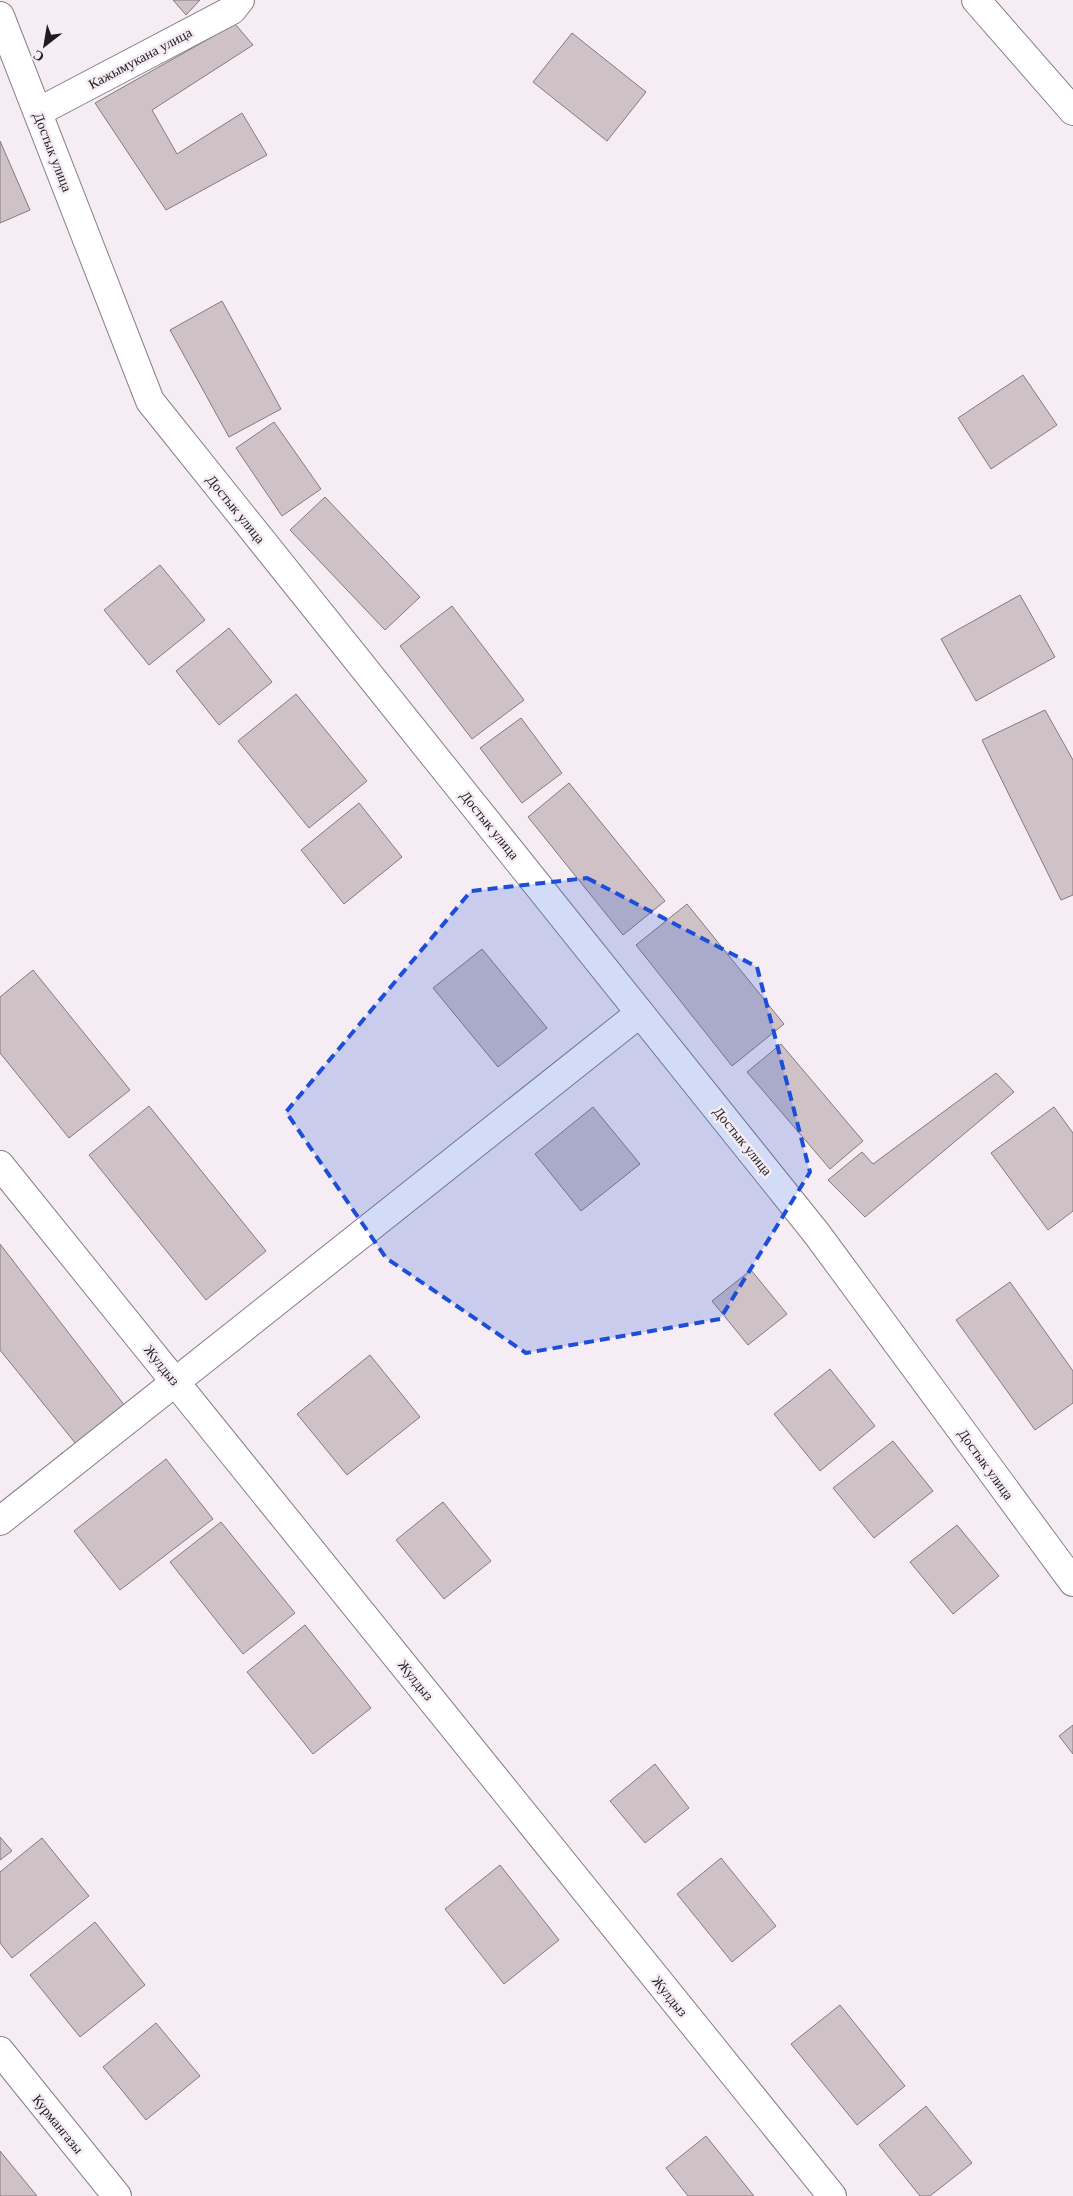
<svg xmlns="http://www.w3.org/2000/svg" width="1073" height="2196" font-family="'Times New Roman',serif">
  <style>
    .building { fill: #cec2c7; stroke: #84797d }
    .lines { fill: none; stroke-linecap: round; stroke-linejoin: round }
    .minor-casing { stroke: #887f86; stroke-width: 30 }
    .minor { stroke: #fff; stroke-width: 28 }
    .marked { fill: #1d4ed8; fill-opacity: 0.2; stroke: #1d4ed8; stroke-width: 4; stroke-dasharray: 10 6; stroke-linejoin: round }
    .labels { text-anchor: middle; stroke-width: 5; stroke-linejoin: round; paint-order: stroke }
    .street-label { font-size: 14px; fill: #1f1c1f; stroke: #f6ecf4 }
  </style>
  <rect width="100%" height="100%" fill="#f6ecf4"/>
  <!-- building -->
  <g class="building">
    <polygon points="173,0 200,0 186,15"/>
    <polygon points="235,24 253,45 152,110 177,154 242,113 267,155 166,210 95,103"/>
    <polygon points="572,33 646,92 607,141 533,82"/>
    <polygon points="0,141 30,210 0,223"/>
    <polygon points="222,301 281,409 229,437 170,330"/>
    <polygon points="1023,375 1057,425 991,469 958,418"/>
    <polygon points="274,422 321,489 282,516 236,448"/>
    <polygon points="325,497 420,597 385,630 290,530"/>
    <polygon points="160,565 205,620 149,665 104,610"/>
    <polygon points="1020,595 1055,657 976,701 941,639"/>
    <polygon points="452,606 524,700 472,739 400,646"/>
    <polygon points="229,628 272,682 219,725 176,671"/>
    <polygon points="296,694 367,781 309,828 238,741"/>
    <polygon points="1045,710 1073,760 1073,895 1061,900 982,740"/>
    <polygon points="521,718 562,773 522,803 480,748"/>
    <polygon points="569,783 665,901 623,935 528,817"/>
    <polygon points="359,803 402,857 344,904 301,850"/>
    <polygon points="687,904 784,1024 732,1066 636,945"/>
    <polygon points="482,949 547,1028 498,1067 433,988"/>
    <polygon points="33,970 130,1090 69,1138 0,1053 0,997"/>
    <polygon points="781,1044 863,1141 830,1169 747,1072"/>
    <polygon points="996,1073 1014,1092 865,1217 828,1180 862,1152 873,1164"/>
    <polygon points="149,1106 266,1251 206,1300 89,1155"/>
    <polygon points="593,1107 640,1164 581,1211 535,1154"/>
    <polygon points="1054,1107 1073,1133 1073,1211 1048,1230 991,1153"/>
    <polygon points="0,1244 125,1406 76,1444 0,1350"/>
    <polygon points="751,1270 787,1314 748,1345 712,1301"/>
    <polygon points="1010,1282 1073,1371 1073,1403 1035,1430 956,1320"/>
    <polygon points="370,1355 420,1417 347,1475 297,1414"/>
    <polygon points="830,1369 875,1426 820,1471 774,1414"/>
    <polygon points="893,1441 933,1491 874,1538 833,1488"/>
    <polygon points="166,1459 213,1519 120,1590 74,1531"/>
    <polygon points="443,1502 491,1561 444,1599 396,1540"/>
    <polygon points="221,1522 295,1613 243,1654 170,1562"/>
    <polygon points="957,1525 999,1576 953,1614 910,1562"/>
    <polygon points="305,1625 371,1708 313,1754 247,1672"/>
    <polygon points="1073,1725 1073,1754 1059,1736"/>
    <polygon points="655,1764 689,1808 645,1843 610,1801"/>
    <polygon points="0,1837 12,1851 0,1860"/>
    <polygon points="42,1838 89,1896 12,1958 0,1943 0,1872"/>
    <polygon points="721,1858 776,1926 732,1962 677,1894"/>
    <polygon points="500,1865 559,1940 504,1984 445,1909"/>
    <polygon points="95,1922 145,1985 80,2037 30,1975"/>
    <polygon points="840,2005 905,2086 857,2125 791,2044"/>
    <polygon points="156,2023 200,2076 146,2120 103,2067"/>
    <polygon points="926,2106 972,2163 930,2196 920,2196 879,2145"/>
    <polygon points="706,2136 754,2196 688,2196 666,2168"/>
    <polygon points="0,2151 37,2196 0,2196"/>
  </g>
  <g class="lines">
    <defs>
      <g id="minor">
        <polyline points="976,0 1073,111"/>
        <polyline points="0,16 150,401 817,1234 1073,1582"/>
        <polyline points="38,112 232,10 240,0"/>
        <polyline points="0,1165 832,2196"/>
        <polyline points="0,1521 640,1013"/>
        <polyline points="0,2051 117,2196"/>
      </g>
    </defs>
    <!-- minor casing -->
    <use href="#minor" class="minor-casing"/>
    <!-- minor -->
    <use href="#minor" class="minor"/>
  </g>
  <!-- marked area -->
  <path class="marked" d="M587,878L757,967L810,1172L720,1319L526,1353L386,1258L286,1112L471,891Z"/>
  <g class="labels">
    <!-- street labels -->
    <g class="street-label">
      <text transform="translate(140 58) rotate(-28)" y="5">Кажымукана улица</text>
      <text transform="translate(53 152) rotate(69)" y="5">Достык улица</text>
      <text transform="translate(236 509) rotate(51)" y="5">Достык улица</text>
      <text transform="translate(490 825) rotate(51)" y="5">Достык улица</text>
      <text transform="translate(743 1141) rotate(51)" y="5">Достык улица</text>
      <text transform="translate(162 1365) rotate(51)" y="5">Жулдыз</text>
      <text transform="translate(986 1464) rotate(54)" y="5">Достык улица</text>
      <text transform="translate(416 1680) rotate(51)" y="5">Жулдыз</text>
      <text transform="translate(670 1996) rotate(51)" y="5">Жулдыз</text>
      <text transform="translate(58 2124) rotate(51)" y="5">Курмангазы</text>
    </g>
  </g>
  <!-- north arrow -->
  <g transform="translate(45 45) rotate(211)" stroke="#f6ecf4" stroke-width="4" paint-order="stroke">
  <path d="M0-4L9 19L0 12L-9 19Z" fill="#1f1c1f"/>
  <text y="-8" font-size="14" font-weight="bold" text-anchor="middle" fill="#1f1c1f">С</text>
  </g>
</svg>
